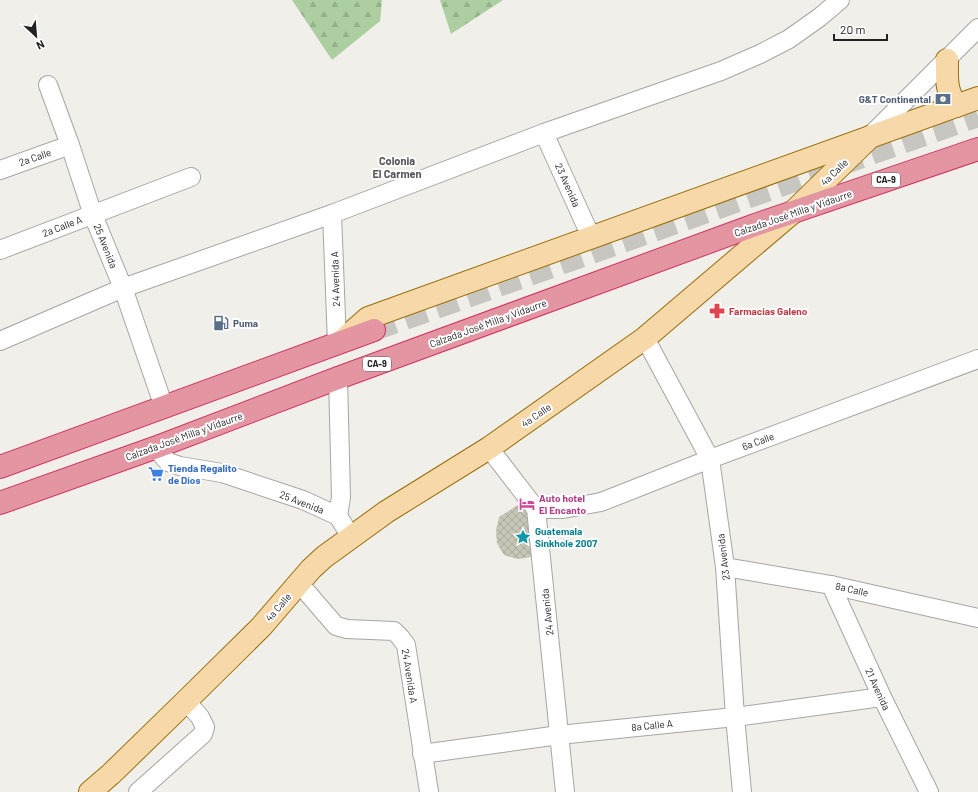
<svg xmlns="http://www.w3.org/2000/svg" width="978" height="792" font-family="Barlow,sans-serif">
  <style>
    .construction { fill: url(#construction-cross-hatch) }
    .forest { fill: url(#forest-firs) }
    .lines { fill: none; stroke-linecap: round; stroke-linejoin: round }
    .highway-tunnel { stroke: #c8c6c1; stroke-width: 22; stroke-dasharray: 22 11; stroke-linecap: butt }
    .minor-casing { stroke: #a6a6a6; stroke-width: 20 }
    .major-casing { stroke: #976d08; stroke-width: 24 }
    .highway-casing { stroke: #d23363; stroke-width: 24 }
    .minor { stroke: #fff; stroke-width: 18 }
    .major { stroke: #f7d8a8; stroke-width: 22 }
    .highway { stroke: #e396a1; stroke-width: 22 }
    .labels { text-anchor: middle; stroke-width: 4; stroke-linejoin: round; paint-order: stroke }
    .shield { fill: #fff; stroke: #646464; stroke-width: 1 }
    .shield-label { font-size: 9px; font-weight: bold; fill: #222 }
    .service-label { font-size: 10px; font-weight: bold; fill: #4e5e75; stroke: #fff; text-anchor: end }
    .street-label { font-size: 10px; fill: #222; stroke: #fff }
    .health-label { font-size: 10px; font-weight: bold; fill: #be3a42; stroke: #fff; text-anchor: start }
    .shop-label { font-size: 10px; font-weight: bold; fill: #366cbe; stroke: #fff; text-anchor: start }
    .hotel-label { font-size: 10px; font-weight: bold; fill: #b23c85; stroke: #fff; text-anchor: start }
    .culture-label { font-size: 10px; font-weight: bold; fill: #0d838f; stroke: #fff; text-anchor: start }
    .neighbourhood-label { font-size: 11px; font-weight: bold; fill: #555; stroke: #fff }
  </style>
  <defs>
    <pattern id="construction-cross-hatch" width="8" height="8" patternUnits="userSpaceOnUse"><rect width="8" height="8" fill="#c5c6b5"/><path d="M0 0l8 8M0 8l8-8" fill="none" stroke="#a9aa9b"/></pattern>
    <pattern id="forest-firs" width="22" height="20" patternUnits="userSpaceOnUse"><rect width="22" height="20" fill="#accea0"/><path d="M5 1l3.5 6h-7zM16 11l3.5 6h-7z" fill="#94b18a"/></pattern>
  </defs>
  <rect width="100%" height="100%" fill="#f1efe9"/>
  <!-- construction -->
  <polygon class="construction" points="518,505 529,506 543,516 549,530 548,547 536,556 518,559 504,555 497,543 496,531 499,517"/>
  <!-- forest -->
  <g class="forest">
    <polygon points="292,0 382,0 380,21 332,60"/>
    <polygon points="440,0 503,0 451,34"/>
  </g>
  <g class="lines">
    <!-- highway-tunnel -->
    <polyline class="highway-tunnel" points="374,330 978,116"/>
    <defs>
      <g id="minor">
        <polyline points="48,85 70,145 93,215 123,288 164,407"/>
        <polyline points="544,133 591,237"/>
        <polyline points="870,136 978,28"/>
        <polyline points="0,170 70,145"/>
        <polyline points="332,214 337,343"/>
        <polyline points="0,250 191,177"/>
        <polyline points="645,338 710,459 725,567 735,717 742,792"/>
        <polyline points="0,341 123,288 332,214 544,133 721,71 760,54 789,39 820,17 840,0"/>
        <polyline points="157,447 161,454 168,462 180,466 222,473 303,500 338,516 351,537"/>
        <polyline points="489,448 536,509 565,792"/>
        <polyline points="536,509 563,509 601,502 710,459 978,359"/>
        <polyline points="338,516 341,497 338,378"/>
        <polyline points="725,567 831,585 978,618"/>
        <polyline points="299,583 336,626 347,629 394,631 400,637 406,645 429,792"/>
        <polyline points="831,585 882,697 929,792"/>
        <polyline points="422,754 559,735 735,717 882,697"/>
        <polyline points="138,792 203,734 205,727 200,717 186,701"/>
      </g>
      <g id="major">
        <path d="M947,60C947,77 945,91 957,106"/>
        <polyline points="342,341 368,318 978,98"/>
        <polyline points="90,792 111,774 186,701 261,627 311,569 324,557 386,512 489,448 645,338 793,212 870,137"/>
      </g>
      <g id="highway">
        <polyline points="0,467 374,330"/>
        <polyline points="0,503 157,447 338,378 755,225 978,149"/>
      </g>
    </defs>
    <!-- minor casing -->
    <use href="#minor" class="minor-casing"/>
    <!-- major casing -->
    <use href="#major" class="major-casing"/>
    <!-- highway casing -->
    <use href="#highway" class="highway-casing"/>
    <!-- minor -->
    <use href="#minor" class="minor"/>
    <!-- major -->
    <use href="#major" class="major"/>
    <!-- highway -->
    <use href="#highway" class="highway"/>
  </g>
  <!-- icons -->
  <defs>
    <symbol id="bank-bare" viewBox="-9 -9 18 18"><path d="M-6-4H6V4H-6ZM0-2.3a2.3 2.3 0 1 0 0 4.6a2.3 2.3 0 1 0 0-4.6Z" fill="#5c6f8a" stroke="#fff" stroke-width="2.5" paint-order="stroke"/></symbol>
    <symbol id="pharmacy-bare" viewBox="-9 -9 18 18"><path d="M-2-6h4v4h4v4h-4v4h-4v-4h-4v-4h4Z" fill="#e0444e" stroke="#fff" stroke-width="2.5" paint-order="stroke"/></symbol>
    <symbol id="fuel-bare" viewBox="-9 -9 18 18"><path d="M-5.5-6h7V0h2V4h1.3V-2.5L3-4.5l.8-.8L6-3V5H2.5V1h-1V6h-7ZM-4.2-4.7v3.2H.2V-4.7Z" fill="#5c6f8a" stroke="#fff" stroke-width="2.5" paint-order="stroke"/></symbol>
    <symbol id="supermarket-bare" viewBox="-9 -9 18 18"><path d="M-6-5.5h2.5l.6 2H6L4.5 2H-2.5L-4.4-4H-6ZM-1.5 3.2a1.3 1.3 0 1 0 .1 0ZM3 3.2a1.3 1.3 0 1 0 .1 0Z" fill="#3f7fe0" stroke="#fff" stroke-width="2.5" paint-order="stroke"/></symbol>
    <symbol id="hotel-bare" viewBox="-9 -9 18 18"><path d="M-6-4.5h1.5V1H6V5H4.5V3h-9V5H-6ZM-4 0a1.8 1.8 0 1 1 3.6 0ZM.5 0V-2.5h3Q6-2.5 6 0Z" fill="#d1479c" stroke="#fff" stroke-width="2.5" paint-order="stroke"/></symbol>
    <symbol id="sight-bare" viewBox="-9 -9 18 18"><path d="M0-6L1.8-2.2L6-1.7L2.9 1.2L3.7 5.4L0 3.3L-3.7 5.4L-2.9 1.2L-6-1.7L-1.8-2.2Z" fill="#0f9aa8" stroke="#fff" stroke-width="2.5" paint-order="stroke"/></symbol>
  </defs>
  <g fill-rule="evenodd">
    <use href="#bank-bare" x="932" y="88" width="22" height="22"/>
    <use href="#pharmacy-bare" x="706" y="300" width="22" height="22"/>
    <use href="#fuel-bare" x="210" y="312" width="22" height="22"/>
    <use href="#supermarket-bare" x="145" y="463" width="22" height="22"/>
    <use href="#hotel-bare" x="516" y="493" width="22" height="22"/>
    <use href="#sight-bare" x="512" y="526" width="22" height="22"/>
  </g>
  <g class="labels">
    <!-- shield labels -->
    <g class="shield">
      <rect x="872" y="173" width="28" height="14" rx="3"/>
      <rect x="363" y="357" width="28" height="14" rx="3"/>
    </g>
    <g class="shield-label">
      <text x="886" y="183">CA-9</text>
      <text x="377" y="367">CA-9</text>
    </g>
    <!-- service labels -->
    <g class="service-label">
      <text x="931" y="103">G&amp;T Continental</text>
      <text x="233" y="327" text-anchor="start">Puma</text>
    </g>
    <!-- street labels -->
    <g class="street-label">
      <text transform="translate(35 157) rotate(-19)" y="4">2a Calle</text>
      <text transform="translate(834 172) rotate(-44)" y="4">4a Calle</text>
      <text transform="translate(568 185) rotate(66)" y="4">23 Avenida</text>
      <text transform="translate(793 213) rotate(-19)" y="4">Calzada José Milla y Vidaurre</text>
      <text transform="translate(62 226) rotate(-21)" y="4">2a Calle A</text>
      <text transform="translate(106 246) rotate(68)" y="4">25 Avenida</text>
      <text transform="translate(335 279) rotate(-92)" y="4">24 Avenida A</text>
      <text transform="translate(488 323) rotate(-20)" y="4">Calzada José Milla y Vidaurre</text>
      <text transform="translate(536 415) rotate(-35)" y="4">4a Calle</text>
      <text transform="translate(184 436) rotate(-20)" y="4">Calzada José Milla y Vidaurre</text>
      <text transform="translate(758 441) rotate(-20)" y="4">6a Calle</text>
      <text transform="translate(302 502) rotate(21)" y="4">25 Avenida</text>
      <text transform="translate(723 557) rotate(-97)" y="4">23 Avenida</text>
      <text transform="translate(852 589) rotate(13)" y="4">8a Calle</text>
      <text transform="translate(278 607) rotate(-49)" y="4">4a Calle</text>
      <text transform="translate(547 612) rotate(-96)" y="4">24 Avenida</text>
      <text transform="translate(410 676) rotate(81)" y="4">24 Avenida A</text>
      <text transform="translate(878 689) rotate(65)" y="4">21 Avenida</text>
      <text transform="translate(652 725) rotate(-6)" y="4">8a Calle A</text>
    </g>
    <!-- health labels -->
    <g class="health-label">
      <text x="729" y="315">Farmacias Galeno</text>
    </g>
    <!-- shop labels -->
    <g class="shop-label">
      <text x="168" y="472">Tienda Regalito<tspan x="168" dy="12">de Dios</tspan></text>
    </g>
    <!-- hotel labels -->
    <g class="hotel-label">
      <text x="539" y="502">Auto hotel<tspan x="539" dy="12">El Encanto</tspan></text>
    </g>
    <!-- culture labels -->
    <g class="culture-label">
      <text x="535" y="535">Guatemala<tspan x="535" dy="12">Sinkhole 2007</tspan></text>
    </g>
    <!-- neighbourhood labels -->
    <g class="neighbourhood-label">
      <text x="397" y="165">Colonia<tspan x="397" dy="13">El Carmen</tspan></text>
    </g>
  </g>
  <!-- north arrow -->
  <g transform="translate(36 36) rotate(154)" stroke="#ffffff" stroke-width="3" paint-order="stroke">
  <path d="M0-3L7 15L0 10L-7 15Z" fill="#222222"/>
  <text y="-6" font-size="11" font-weight="bold" text-anchor="middle" fill="#222222">N</text>
  </g>
  <!-- scale -->
  <path d="M834 34v6h53v-6" fill="none" stroke="#222222" stroke-width="2"/>
  <text x="840" y="34" font-size="12" fill="#222222" stroke="#ffffff" stroke-width="3" paint-order="stroke">20 m</text>
</svg>
